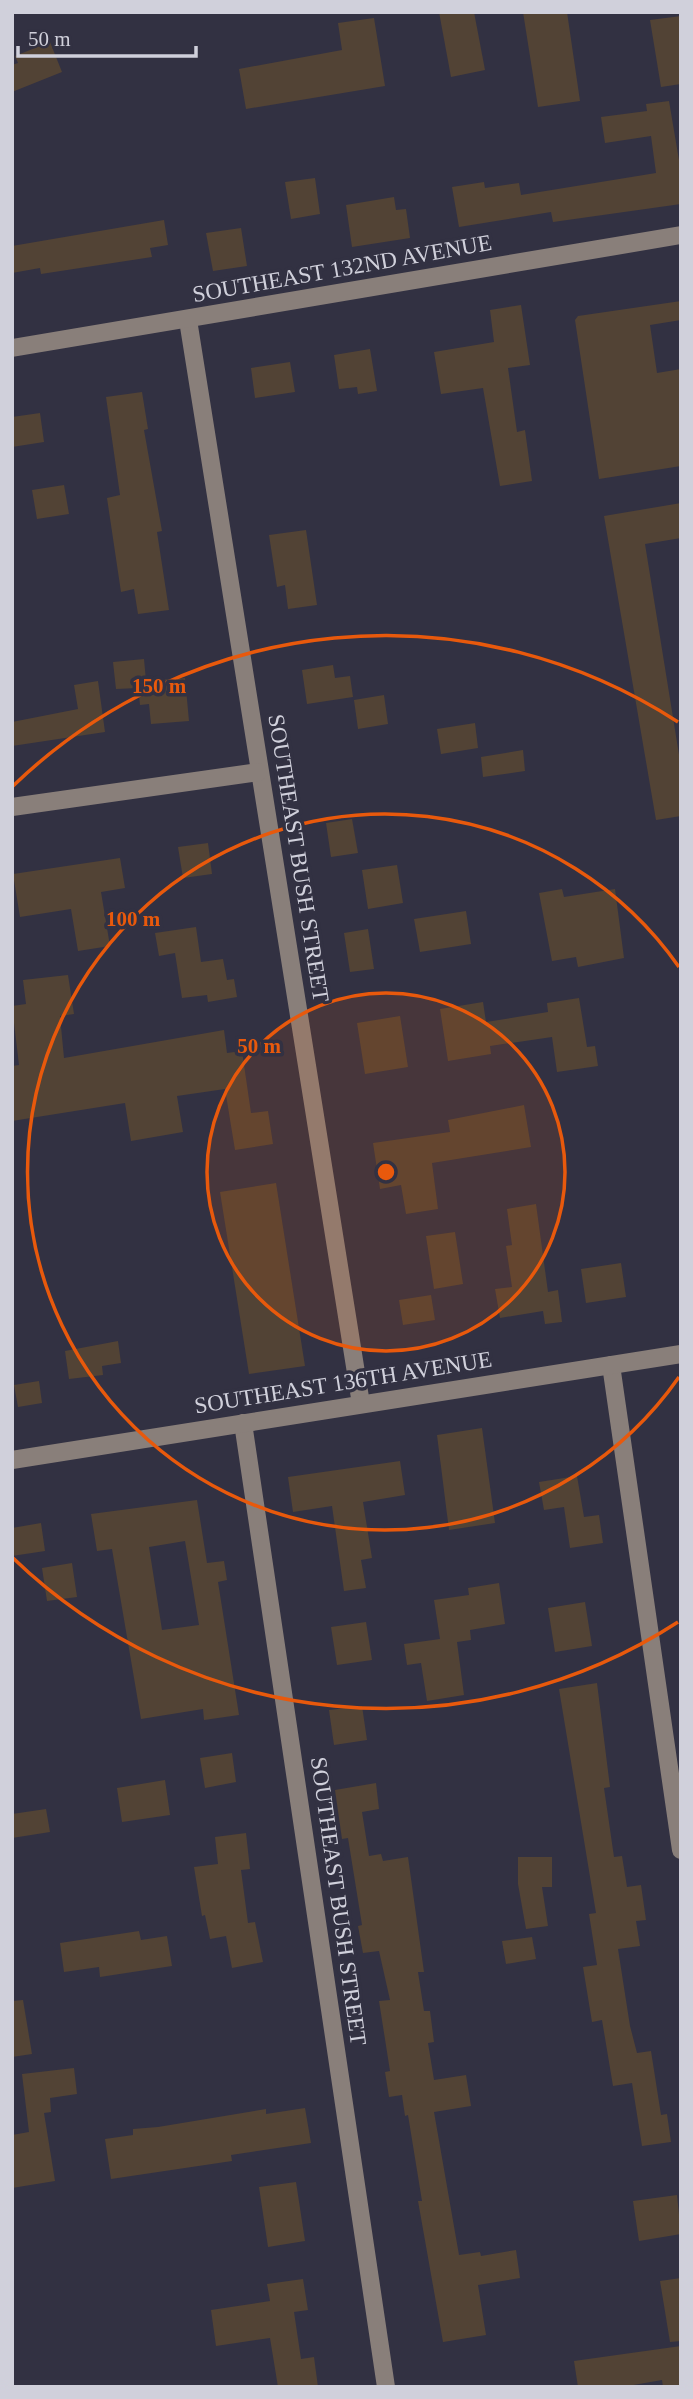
<svg xmlns="http://www.w3.org/2000/svg" width="693" height="2399" font-family="'Times New Roman',serif">
  <style>
    .building { fill: #524335; fill-rule: evenodd }
    .lines { fill: none; stroke-linecap: round; stroke-linejoin: round }
    .minor { stroke: #897f7a; stroke-width: 18 }
    .ring { fill: none; stroke: #e8590c; stroke-width: 3.5 }
    .labels { text-anchor: middle; stroke-width: 7; stroke-linejoin: round; paint-order: stroke }
    .street-label { font-size: 23px; fill: #d0d0db; stroke: #323142 }
    .centre { fill: #e8590c; stroke: #323142; stroke-width: 3.5 }
    .ring-label { font-size: 21px; text-anchor: middle; font-weight: bold; fill: #e8590c; stroke: #323142; stroke-width: 7; stroke-linejoin: round; paint-order: stroke }
  </style>
  <rect width="100%" height="100%" fill="#323142"/>
  <!-- building -->
  <g class="building">
    <polygon points="439,12 474,12 485,70 451,77"/>
    <polygon points="523,12 567,12 580,101 538,107"/>
    <polygon points="681,16 681,84 661,87 650,20"/>
    <polygon points="374,18 385,86 246,109 239,69 342,50 338,23"/>
    <polygon points="50,42 62,72 12,92 12,65 18,63 15,56"/>
    <polygon points="669,101 681,172 681,204 553,222 551,212 459,227 452,187 484,182 485,188 519,183 521,195 656,173 651,136 605,143 601,117 647,111 646,104"/>
    <polygon points="315,178 320,214 291,219 285,182"/>
    <polygon points="394,197 396,210 406,209 410,238 352,247 346,205"/>
    <polygon points="164,220 168,245 150,248 152,257 41,274 40,268 12,273 12,246"/>
    <polygon points="241,228 247,266 213,271 206,233"/>
    <polygon points="681,301 681,320 650,325 657,373 681,369 681,466 599,479 575,320 578,316"/>
    <polygon points="521,305 530,365 508,368 517,432 525,430 532,481 500,486 483,388 441,394 434,352 494,342 490,310"/>
    <polygon points="370,349 377,391 358,394 357,387 339,389 334,355"/>
    <polygon points="290,362 295,392 255,398 251,368"/>
    <polygon points="142,392 148,429 144,430 162,531 157,532 169,610 138,614 134,589 121,592 107,498 120,495 106,397"/>
    <polygon points="40,413 44,442 12,447 12,417"/>
    <polygon points="64,485 69,514 37,519 32,490"/>
    <polygon points="681,503 681,538 645,544 681,767 681,816 656,820 604,516"/>
    <polygon points="306,530 317,605 288,609 285,585 277,587 269,535"/>
    <polygon points="144,659 146,681 185,678 189,721 151,724 149,704 140,705 138,688 116,689 113,662"/>
    <polygon points="333,665 335,678 350,676 353,697 307,704 302,670"/>
    <polygon points="98,681 105,732 12,746 12,722 78,709 74,685"/>
    <polygon points="384,695 388,724 358,729 354,700"/>
    <polygon points="475,723 478,748 441,754 437,729"/>
    <polygon points="523,750 525,771 483,777 481,757"/>
    <polygon points="352,819 358,853 331,857 326,823"/>
    <polygon points="208,843 212,874 183,878 178,847"/>
    <polygon points="120,858 125,888 101,892 110,946 78,951 71,909 20,917 13,874"/>
    <polygon points="397,865 403,903 368,909 362,870"/>
    <polygon points="562,889 564,897 615,889 624,958 578,967 576,957 552,961 539,893"/>
    <polygon points="466,911 471,944 420,952 414,919"/>
    <polygon points="196,927 201,962 223,959 227,980 234,979 237,997 208,1002 207,995 182,998 175,953 159,956 155,933"/>
    <polygon points="368,929 374,969 350,972 344,933"/>
    <polygon points="68,975 74,1014 60,1016 64,1058 224,1030 227,1053 242,1051 251,1113 268,1111 273,1144 235,1150 225,1089 177,1096 183,1132 131,1141 125,1103 12,1121 12,1066 19,1065 12,1006 26,1004 23,980"/>
    <polygon points="579,998 587,1047 595,1046 598,1066 557,1072 552,1037 490,1046 491,1054 448,1061 440,1009 483,1002 486,1022 548,1012 547,1003"/>
    <polygon points="400,1016 408,1067 365,1074 357,1023"/>
    <polygon points="524,1105 531,1147 432,1163 438,1209 406,1214 401,1185 380,1189 373,1143 450,1132 448,1120"/>
    <polygon points="276,1183 305,1366 249,1374 220,1192"/>
    <polygon points="536,1204 548,1292 558,1290 562,1322 545,1324 543,1311 500,1318 495,1289 512,1287 506,1246 512,1245 507,1209"/>
    <polygon points="455,1232 463,1284 434,1289 426,1236"/>
    <polygon points="621,1263 626,1297 586,1303 581,1269"/>
    <polygon points="431,1295 435,1320 403,1325 399,1300"/>
    <polygon points="118,1341 121,1363 102,1366 103,1375 69,1379 65,1351"/>
    <polygon points="39,1381 42,1403 18,1407 14,1385"/>
    <polygon points="482,1428 495,1523 449,1530 437,1435"/>
    <polygon points="400,1461 405,1495 363,1502 372,1558 361,1560 366,1588 344,1591 332,1506 293,1512 288,1477"/>
    <polygon points="577,1476 584,1517 599,1515 603,1543 570,1548 564,1507 544,1510 539,1482"/>
    <path d="M197,1500L207,1563L224,1561L227,1580L218,1582L239,1715L204,1720L203,1709L141,1719L112,1549L97,1551L91,1514ZM185,1541L199,1625L162,1630L149,1547Z"/>
    <polygon points="41,1523 45,1551 12,1556 12,1528"/>
    <polygon points="72,1563 77,1597 47,1601 42,1568"/>
    <polygon points="499,1583 505,1624 470,1630 471,1640 457,1642 464,1695 427,1701 421,1663 407,1665 404,1644 440,1639 434,1600 469,1595 468,1588"/>
    <polygon points="585,1602 592,1646 555,1652 548,1608"/>
    <polygon points="366,1622 372,1660 337,1665 331,1627"/>
    <polygon points="597,1683 610,1787 604,1788 614,1857 622,1856 627,1887 641,1885 646,1920 636,1921 640,1946 618,1949 630,2026 637,2053 651,2051 661,2115 667,2114 671,2142 642,2146 632,2083 613,2086 602,2020 592,2022 583,1967 597,1965 589,1914 596,1913 559,1689"/>
    <polygon points="362,1706 367,1740 334,1745 329,1710"/>
    <polygon points="232,1753 236,1782 205,1788 200,1758"/>
    <polygon points="165,1780 170,1815 122,1822 117,1788"/>
    <polygon points="376,1783 379,1809 362,1812 369,1856 381,1854 383,1861 408,1857 424,1972 418,1972 424,2011 430,2011 434,2042 428,2043 434,2080 466,2075 471,2106 434,2112 459,2255 480,2252 481,2256 516,2250 520,2278 478,2285 486,2335 443,2342 418,2201 422,2201 408,2115 405,2116 402,2095 389,2097 385,2072 390,2071 379,2001 390,2000 379,1951 363,1953 358,1926 362,1925 348,1838 342,1839 335,1790"/>
    <polygon points="46,1809 50,1832 12,1838 12,1814"/>
    <polygon points="246,1833 250,1869 241,1870 248,1923 255,1922 263,1962 232,1968 226,1936 210,1939 205,1915 202,1916 194,1867 218,1864 215,1837"/>
    <polygon points="518,1857 552,1857 552,1887 542,1887 548,1926 526,1929 518,1884"/>
    <polygon points="139,1931 141,1940 167,1936 172,1966 100,1977 99,1967 64,1972 60,1943"/>
    <polygon points="532,1937 536,1959 506,1964 502,1941"/>
    <polygon points="23,2000 32,2054 12,2057 12,2001"/>
    <polygon points="74,2068 77,2094 50,2098 51,2112 44,2113 55,2181 12,2188 12,2135 29,2132 22,2074"/>
    <polygon points="305,2108 311,2143 231,2155 232,2161 111,2179 105,2139 133,2135 133,2129 158,2127 266,2109 266,2114"/>
    <polygon points="296,2182 305,2241 268,2247 259,2187"/>
    <polygon points="677,2195 681,2234 639,2241 633,2201"/>
    <polygon points="681,2278 681,2341 670,2342 660,2281"/>
    <polygon points="303,2279 308,2310 294,2312 301,2359 314,2357 318,2387 278,2387 270,2338 216,2346 211,2310 270,2301 267,2284"/>
    <polygon points="681,2346 681,2387 663,2387 662,2380 622,2387 578,2387 574,2361"/>
  </g>
  <g class="lines">
    <!-- minor -->
    <g class="minor">
      <polyline points="188,320 361,1404"/>
      <polyline points="12,348 681,235"/>
      <polyline points="12,807 258,772"/>
      <polyline points="611,1365 681,1850"/>
      <polyline points="243,1423 386,2387"/>
      <polyline points="12,1460 681,1354"/>
    </g>
  </g>
  <!-- distance rings -->
  <circle cx="386" cy="1172" r="179" fill="#e8590c" fill-opacity=".12"/>
  <g class="ring">
    <circle cx="386" cy="1172" r="179"/>
    <path d="M679 1377A358 358 0 1 1 679 967"/>
    <path d="M678 1622A537 537 0 0 1 13 1558M13 786A537 537 0 0 1 678 722"/>
  </g>
  <g class="labels">
    <!-- street labels -->
    <g class="street-label">
      <text transform="translate(342 268) rotate(-10)" y="8">SOUTHEAST 132ND AVENUE</text>
      <text transform="translate(299 858) rotate(81)" y="8">SOUTHEAST BUSH STREET</text>
      <text transform="translate(343 1382) rotate(-9)" y="8">SOUTHEAST 136TH AVENUE</text>
      <text transform="translate(339 1901) rotate(82)" y="8">SOUTHEAST BUSH STREET</text>
    </g>
  </g>
  <circle cx="386" cy="1172" r="10" class="centre"/>
  <g class="ring-label">
    <text x="159" y="693">150 m</text>
    <text x="133" y="926">100 m</text>
    <text x="259" y="1053">50 m</text>
  </g>
  <!-- border -->
  <rect width="693" height="2399" fill="none" stroke="#d0d0db" stroke-width="28"/>
  <!-- scale -->
  <path d="M18 46v10h178v-10" fill="none" stroke="#d0d0db" stroke-width="3.5"/>
  <text x="28" y="46" font-size="21" fill="#d0d0db" stroke="#323142" stroke-width="5" paint-order="stroke">50 m</text>
</svg>
